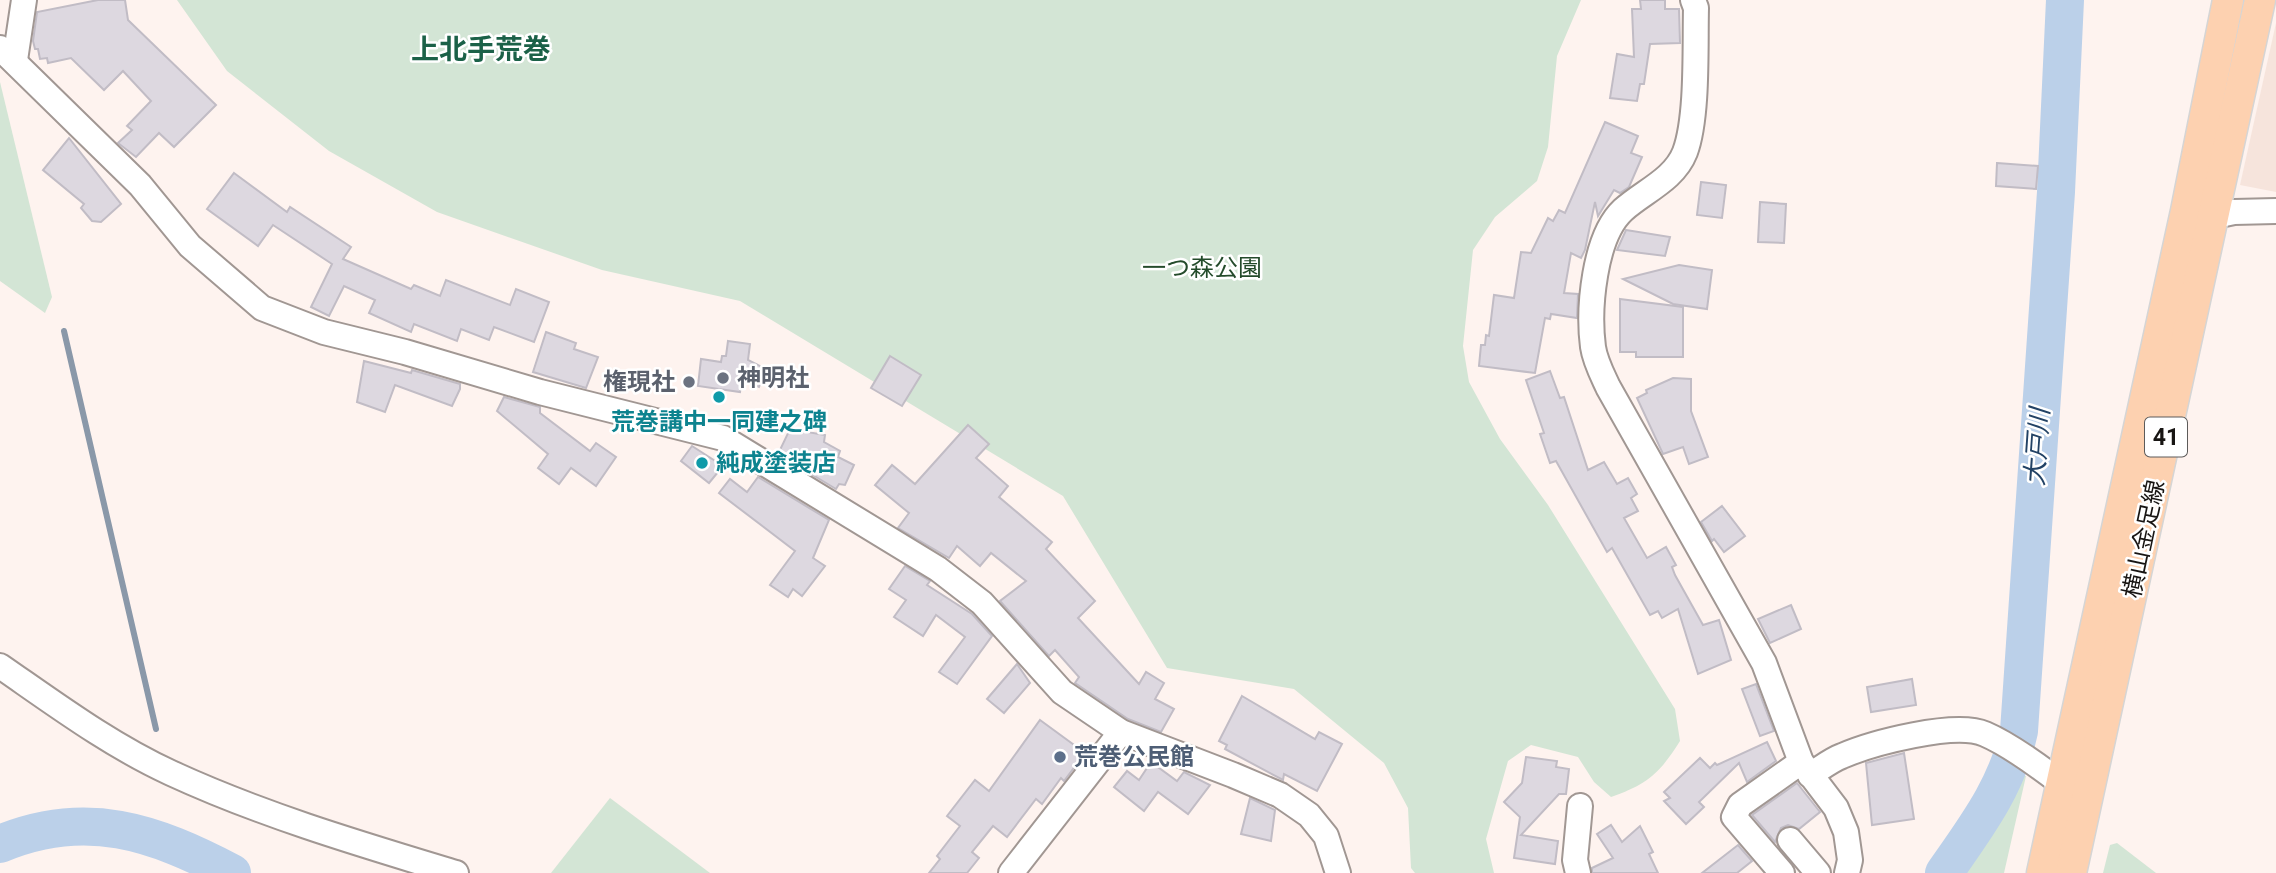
<svg xmlns="http://www.w3.org/2000/svg" width="2276" height="873" font-family="Roboto,'Noto Sans JP',sans-serif">
  <style>
    .built { fill: #f6e4dc }
    .green { fill: #d3e5d5 }
    .lines { fill: none; stroke-linecap: round; stroke-linejoin: round }
    .stream { stroke: #8a98a9; stroke-width: 6 }
    .river { stroke: #bbd0e9; stroke-width: 38 }
    .building { fill: #ddd8e0; stroke: #c1bcc5; stroke-width: 2 }
    .minor-casing { stroke: #a19793; stroke-width: 28 }
    .major-casing { stroke: #d5d5d5; stroke-width: 33 }
    .minor { stroke: #fff; stroke-width: 24 }
    .major { stroke: #fdd1b0; stroke-width: 30 }
    .worship-dot { fill: #6b7280; stroke: #fff; stroke-width: 2.5 }
    .culture-dot { fill: #0f9aa8; stroke: #fff; stroke-width: 2.5 }
    .service-dot { fill: #5c6f8a; stroke: #fff; stroke-width: 2.5 }
    .labels { text-anchor: middle; stroke-width: 5; stroke-linejoin: round; paint-order: stroke }
    .shield { fill: #fff; stroke: #5d5b5a; stroke-width: 2 }
    .shield-label { font-size: 23px; font-weight: bold; fill: #181513 }
    .park-label { font-size: 24px; fill: #244b2b; stroke: #fff }
    .worship-label { font-size: 24px; font-weight: bold; fill: #5b616d; stroke: #fff; text-anchor: start }
    .culture-label { font-size: 24px; font-weight: bold; fill: #0d838f; stroke: #fff }
    .street-label { font-size: 24px; fill: #181513; stroke: #fff }
    .service-label { font-size: 24px; font-weight: bold; fill: #4e5e75; stroke: #fff; text-anchor: start }
    .water-label { font-size: 26px; font-style: italic; fill: #224265; stroke: #fff }
    .quarter-label { font-size: 28px; font-weight: bold; fill: #1b6148; stroke: #fff }
  </style>
  <rect width="100%" height="100%" fill="#fef3ef"/>
  <!-- built -->
  <polygon class="built" points="2276,23 2276,192 2240,185"/>
  <!-- green -->
  <g class="green">
    <path d="M177,0H1581L1557,56L1548,147L1537,181L1495,217L1473,250L1463,346L1469,382L1500,439L1548,505L1675,709L1680,741C1659,774 1648,784 1611,797L1594,782L1578,757L1531,745L1508,761L1486,839L1494,873H1415L1411,868L1408,808L1384,763L1294,689L1167,668L1063,496L740,301L602,270L437,212L329,151L227,71Z"/>
    <polygon points="0,82 52,297 45,313 0,281"/>
    <polygon points="2018,776 2026,776 2004,873 1958,873 2002,810"/>
    <polygon points="610,798 710,873 551,873"/>
    <polygon points="2117,843 2156,873 2103,873 2110,845"/>
  </g>
  <g class="lines">
    <!-- stream -->
    <g class="stream">
      <polyline points="64,331 156,729"/>
      <polyline points="137,831 140,824"/>
    </g>
    <!-- river -->
    <g class="river">
      <path d="M0,844C86,808 154,832 232,873"/>
      <path d="M1944,873C1976,827 2007,787 2019,731L2056,192L2065,0"/>
    </g>
  </g>
  <!-- building -->
  <g class="building">
    <polygon points="98,0 125,0 128,20 216,105 174,147 159,133 136,157 118,143 132,130 127,126 151,101 123,71 104,90 71,58 48,63 47,58 40,59 38,49 35,49 33,41 37,12"/>
    <polygon points="1640,0 1665,0 1665,9 1679,9 1680,43 1650,44 1644,84 1640,84 1637,101 1610,98 1617,54 1634,57 1632,9 1641,9"/>
    <polygon points="1605,122 1638,136 1631,153 1642,157 1629,187 1620,193 1614,190 1598,216 1595,202 1585,250 1581,258 1571,253 1564,293 1578,294 1577,318 1551,314 1550,319 1545,318 1535,373 1479,366 1481,345 1485,345 1486,335 1489,336 1494,295 1514,298 1521,252 1531,253 1548,218 1553,221 1559,210 1565,213"/>
    <polygon points="69,138 121,204 101,222 92,221 81,208 84,204 43,170"/>
    <polygon points="1997,163 2038,166 2036,189 1996,186"/>
    <polygon points="234,173 287,212 290,207 351,247 343,259 411,289 414,285 440,296 446,280 510,305 516,289 549,302 534,342 494,327 489,340 461,329 457,341 414,324 411,332 369,313 375,300 344,286 329,316 311,307 332,264 273,225 258,246 207,209"/>
    <polygon points="1701,182 1726,185 1722,218 1697,215"/>
    <polygon points="1760,202 1786,204 1784,243 1758,242"/>
    <polygon points="1626,230 1670,237 1665,256 1617,250"/>
    <polygon points="1679,265 1712,270 1707,309 1673,304 1623,279"/>
    <polygon points="1620,299 1683,307 1683,357 1636,357 1636,352 1620,352"/>
    <polygon points="546,332 576,343 574,349 598,357 586,388 533,372"/>
    <polygon points="728,341 750,344 748,360 766,369 759,387 742,380 740,392 698,386 701,359 721,362 722,356 726,356"/>
    <polygon points="890,356 921,375 902,406 871,388"/>
    <polygon points="364,361 411,373 412,370 460,384 460,389 452,406 395,385 385,412 357,402"/>
    <polygon points="1550,371 1560,398 1564,397 1588,470 1604,462 1617,484 1628,478 1637,494 1631,498 1638,511 1624,518 1647,558 1666,547 1676,565 1672,567 1675,575 1703,625 1719,620 1731,660 1698,674 1678,609 1662,618 1658,611 1650,615 1612,548 1607,552 1556,461 1550,463 1540,434 1544,433 1526,380"/>
    <polygon points="1673,378 1691,379 1691,411 1708,457 1689,464 1683,447 1663,454 1637,398 1647,393 1646,390"/>
    <polygon points="504,397 540,407 540,413 590,451 596,443 616,457 596,486 571,468 559,484 538,468 548,454 497,411"/>
    <polygon points="968,425 989,444 976,458 1008,486 999,497 1052,542 1046,549 1095,601 1078,618 1139,684 1146,672 1164,683 1155,699 1174,709 1161,732 1128,719 1075,683 1079,677 1055,650 1049,656 1000,601 1026,581 991,553 980,566 957,546 949,558 898,528 909,513 875,485 892,465 915,484"/>
    <polygon points="790,429 825,435 824,442 840,451 838,457 854,465 845,485 839,484 836,489 778,454"/>
    <polygon points="692,446 723,466 709,483 681,461"/>
    <polygon points="758,477 829,520 813,558 825,566 802,596 793,589 788,597 770,585 795,551 719,493 730,479 747,492"/>
    <polygon points="1722,506 1745,536 1724,552 1714,539 1712,541 1701,522"/>
    <polygon points="905,566 930,581 927,585 972,614 992,636 957,684 939,672 965,637 936,615 923,636 894,617 906,600 889,589"/>
    <polygon points="1791,605 1801,629 1770,643 1758,619"/>
    <polygon points="1017,664 1030,683 1004,713 987,699"/>
    <polygon points="1912,679 1916,705 1871,712 1867,687"/>
    <polygon points="1756,684 1774,731 1760,736 1742,689"/>
    <polygon points="1242,696 1315,739 1319,732 1342,744 1317,791 1284,774 1283,780 1225,749 1227,745 1219,741"/>
    <polygon points="1040,720 1085,753 1064,781 1061,778 1042,804 1036,799 1007,837 993,826 972,852 979,858 967,873 929,873 940,859 937,856 960,826 947,816 975,780 989,791"/>
    <polygon points="1767,742 1776,761 1747,782 1739,763 1699,802 1704,807 1686,824 1664,801 1670,798 1664,792 1700,758 1710,768 1715,763 1717,765"/>
    <polygon points="1904,753 1914,819 1872,825 1866,763"/>
    <polygon points="1526,757 1557,761 1556,767 1569,769 1566,794 1559,794 1521,835 1558,841 1555,864 1514,858 1520,817 1504,802 1522,783"/>
    <polygon points="1151,762 1177,781 1184,772 1210,785 1188,814 1158,792 1144,811 1114,787 1127,771 1139,780"/>
    <polygon points="1797,783 1820,812 1799,829 1788,825 1781,828 1775,842 1752,815"/>
    <polygon points="1250,798 1275,810 1271,841 1241,834"/>
    <polygon points="1611,825 1622,842 1640,826 1653,852 1649,854 1658,873 1592,873 1592,868 1613,858 1597,834"/>
    <polygon points="1738,845 1752,861 1737,873 1702,873"/>
  </g>
  <g class="lines">
    <defs>
      <g id="minor">
        <path d="M1693,0L1696,8C1695,46 1698,117 1685,152C1674,180 1644,191 1623,210C1594,237 1588,309 1593,347C1595,361 1602,374 1608,387L1764,663L1801,762L1836,808L1846,832L1850,860L1847,873"/>
        <polyline points="0,48 140,185 190,246 262,308 324,332 405,352 540,392 723,438 938,569 982,603 1062,692 1121,732 1233,775 1280,795 1309,815 1326,836 1338,873"/>
        <polyline points="15,60 24,0"/>
        <polyline points="2215,216 2234,212 2276,211"/>
        <path d="M0,666C55,704 110,745 171,773C262,815 360,844 456,873"/>
        <path d="M1810,775C1820,769 1831,760 1842,756C1872,743 1955,721 1985,734C2013,746 2051,775 2075,794"/>
        <polyline points="1790,840 1818,873"/>
        <polyline points="1011,873 1121,732"/>
        <polyline points="1578,873 1575,860 1580,806"/>
        <polyline points="1782,873 1734,817 1740,805 1801,762"/>
      </g>
      <g id="major">
        <polyline points="2042,873 2186,211 2228,0"/>
        <polyline points="2071,873 2260,0"/>
      </g>
    </defs>
    <!-- minor casing -->
    <use href="#minor" class="minor-casing"/>
    <!-- major casing -->
    <use href="#major" class="major-casing"/>
    <!-- minor -->
    <use href="#minor" class="minor"/>
    <!-- major -->
    <use href="#major" class="major"/>
  </g>
  <!-- markers -->
  <g class="worship-dot">
    <circle cx="723" cy="378" r="7"/>
    <circle cx="689" cy="382" r="7"/>
  </g>
  <g class="culture-dot">
    <circle cx="719" cy="397" r="7"/>
    <circle cx="702" cy="463" r="7"/>
  </g>
  <circle class="service-dot" cx="1060" cy="757" r="7"/>
  <g class="labels">
    <!-- shield labels -->
    <rect class="shield" x="2145" y="417.5" width="42" height="39" rx="5"/>
    <g class="shield-label">
      <text x="2166" y="445">41</text>
    </g>
    <!-- park labels -->
    <g class="park-label">
      <text x="1202" y="276">一つ森公園</text>
    </g>
    <!-- worship labels -->
    <g class="worship-label">
      <text x="737" y="386">神明社</text>
      <text x="675" y="390" text-anchor="end">権現社</text>
    </g>
    <!-- culture labels -->
    <g class="culture-label">
      <text x="719" y="430">荒巻講中一同建之碑</text>
      <text x="716" y="471" text-anchor="start">純成塗装店</text>
    </g>
    <!-- street labels -->
    <g class="street-label">
      <text transform="translate(2144 539) rotate(-78)" y="8">横山金足線</text>
    </g>
    <!-- service labels -->
    <g class="service-label">
      <text x="1074" y="765">荒巻公民館</text>
    </g>
    <!-- water labels -->
    <g class="water-label">
      <text transform="translate(2037 447) rotate(-86)" y="9">大戸川</text>
    </g>
    <!-- quarter labels -->
    <g class="quarter-label">
      <text x="481" y="59">上北手荒巻</text>
    </g>
  </g>
</svg>
